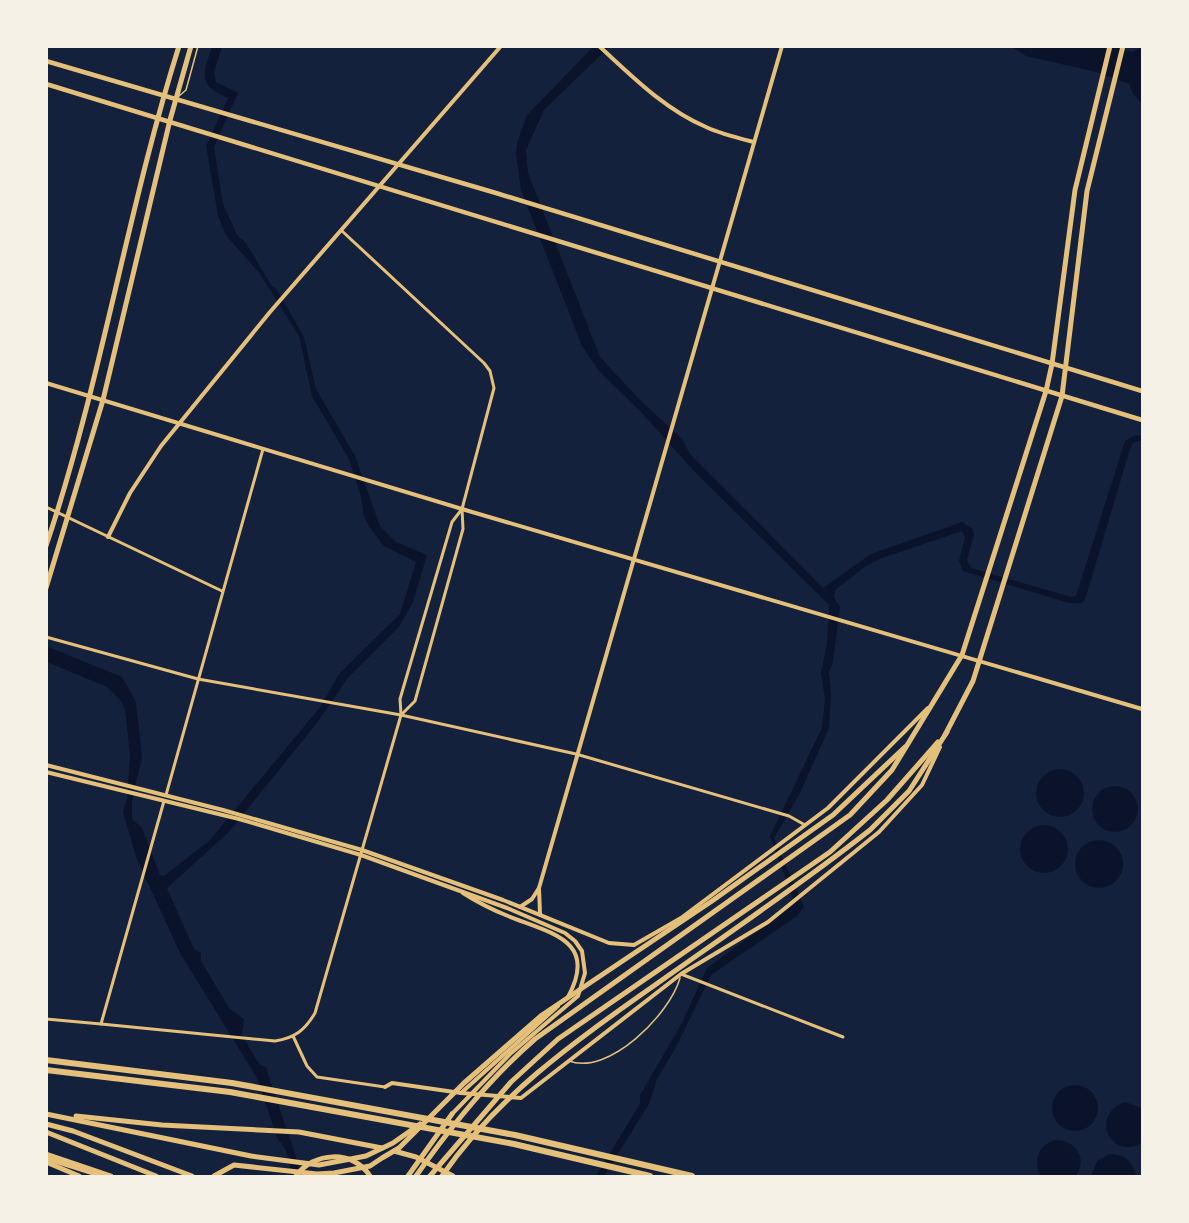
<svg xmlns="http://www.w3.org/2000/svg" width="1189" height="1223" font-family="Figtree,sans-serif">
  <style>
    .water { fill: #0b132b }
    .lines { fill: none; stroke-linecap: round; stroke-linejoin: round }
    .service { stroke: #e5c07b; stroke-width: 1.5 }
    .minor { stroke: #e5c07b; stroke-width: 3 }
    .tertiary { stroke: #e5c07b; stroke-width: 4 }
    .secondary { stroke: #e5c07b; stroke-width: 4.5 }
    .primary { stroke: #e5c07b; stroke-width: 5 }
    .trunk { stroke: #e5c07b; stroke-width: 5 }
    .motorway { stroke: #e5c07b; stroke-width: 6 }
  </style>
  <rect width="100%" height="100%" fill="#14213d"/>
  <!-- water -->
  <g class="water">
    <path d="M212,47H222L214,71L216,82L238,93L214,147L223,204L237,235L246,243L271,285L277,290L304,337L316,389L355,456L380,526L396,542L427,555L413,602L399,627L347,679L317,723L228,833L167,888L194,949L201,953V961L229,1008L244,1019L242,1035L259,1064L266,1067C277,1104 292,1141 302,1176H289C292,1167 287,1146 278,1140L257,1078L180,953L136,857L123,812L127,798L130,756L125,710L121,701L107,687L47,662L46,646L122,677L136,702L142,757L132,801V819L142,828L160,875L164,876L209,841L321,706L339,674L400,614L416,562L384,546L370,528L364,517L361,497L349,459L312,396L299,336L260,274L226,235L218,216L206,146L228,98C197,85 203,74 212,47Z"/>
    <polygon points="593,47 609,47 544,110 526,150 528,173 600,357 639,399 682,439 690,454 823,588 871,554 962,522 973,529 974,535 967,560 971,568 1071,597 1076,596 1125,441 1135,435 1142,436 1142,440 1133,443 1130,449 1085,600 1082,603 1069,603 963,571 959,561 965,537 962,531 882,558 866,566 835,590 834,597 840,607 833,662 829,672 831,693 829,728 800,793 774,838 804,907 797,916 711,975 675,1049 657,1079 649,1104 604,1176 593,1176 597,1174 640,1104 640,1095 682,1023 707,968 795,904 770,836 822,728 825,699 821,673 827,643 829,605 694,471 640,411 599,371 582,346 521,190 516,154 517,143 527,115"/>
    <polygon points="1012,47 1117,47 1132,52 1142,47 1142,104 1133,94 1129,84 1096,72 1026,56"/>
    <circle cx="1060" cy="793" r="24"/>
    <circle cx="1115" cy="809" r="23"/>
    <circle cx="1044" cy="849" r="24"/>
    <circle cx="1099" cy="864" r="24"/>
    <circle cx="1075" cy="1108" r="23"/>
    <path d="M1125,1102L1142,1108V1143C1110,1161 1089,1115 1125,1102Z"/>
    <path d="M1055,1140C1076,1140 1088,1158 1076,1176L1040,1175C1033,1159 1039,1145 1055,1140Z"/>
    <path d="M1110,1154C1125,1154 1133,1162 1136,1176H1091L1097,1161Z"/>
  </g>
  <g class="lines">
    <!-- service -->
    <g class="service">
      <polyline points="179,96 186,90 198,46"/>
      <path d="M569,1061C609,1076 670,1014 680,978"/>
    </g>
    <!-- minor -->
    <g class="minor">
      <polyline points="342,231 484,363 490,371 494,388 462,509 463,529 415,701 401,715"/>
      <polyline points="46,507 222,591"/>
      <polyline points="46,637 198,679 401,715 576,754 789,816 805,825"/>
      <polyline points="166,795 263,449"/>
      <polyline points="681,974 843,1037"/>
      <polyline points="46,1019 101,1024 164,801"/>
      <path d="M101,1024L275,1041C295,1038 305,1030 315,1013L401,715L400,699L452,522L462,509"/>
      <polyline points="293,1036 307,1066 317,1077 385,1087"/>
    </g>
    <!-- tertiary -->
    <g class="tertiary">
      <path d="M599,46C632,76 664,109 706,127C721,134 738,138 754,142"/>
      <polyline points="46,383 462,509 1142,709"/>
      <polyline points="108,537 130,493 161,446 270,312 501,46"/>
      <polyline points="46,765 223,810 362,850 503,900 609,943 634,945 681,918 828,808 928,708"/>
      <polyline points="46,772 239,819 361,855 507,908 565,933 575,941 582,951 585,973 578,996 510,1054 452,1114"/>
      <polyline points="539,888 782,46"/>
      <path d="M463,893C477,902 493,910 508,916C550,933 599,940 568,997"/>
      <polyline points="520,907 532,899 539,888 540,914"/>
      <polyline points="558,1006 461,1093 521,1098 681,974 768,922 879,832 922,785 940,747"/>
      <polyline points="385,1087 392,1083 461,1093"/>
    </g>
    <!-- secondary -->
    <g class="secondary">
      <polyline points="46,61 496,193 1142,391"/>
      <polyline points="46,84 1142,420"/>
    </g>
    <!-- primary -->
    <g class="primary">
      <path d="M46,546C101,383 127,211 179,46"/>
      <polyline points="46,588 103,400 170,120 191,46"/>
      <polyline points="945,735 973,681 1062,396 1087,191 1123,46"/>
      <polyline points="46,1132 156,1176"/>
      <polyline points="46,1158 103,1176"/>
      <path d="M296,1176C313,1152 353,1149 370,1176"/>
      <polyline points="408,1176 452,1114"/>
      <path d="M416,1176C451,1126 489,1079 535,1039L850,815L892,770L962,655L1046,391L1052,364L1075,190L1110,46"/>
      <polyline points="430,1176 511,1082 558,1039 830,852 887,800 938,742"/>
    </g>
    <!-- trunk -->
    <g class="trunk">
      <polyline points="46,1114 251,1156 319,1165 366,1156 393,1143 420,1124"/>
      <polyline points="76,1116 162,1125 299,1132 382,1148"/>
      <polyline points="46,1124 73,1131 192,1176"/>
      <polyline points="394,1151 416,1157 453,1176"/>
      <polyline points="46,1154 111,1176"/>
      <polyline points="46,1162 79,1176"/>
      <polyline points="214,1176 234,1165 317,1174 334,1173 370,1166 382,1158 399,1148 464,1083 542,1015 712,901 833,815 905,747"/>
      <path d="M442,1176C499,1094 574,1042 655,985C727,934 800,885 870,830L909,791L947,732"/>
    </g>
    <!-- motorway -->
    <g class="motorway">
      <polyline points="46,1060 232,1083 515,1135 692,1176"/>
      <polyline points="46,1070 230,1092 514,1144 650,1176"/>
    </g>
  </g>
  <!-- border -->
  <rect width="1189" height="1223" fill="none" stroke="#f6f1e7" stroke-width="96"/>
</svg>
